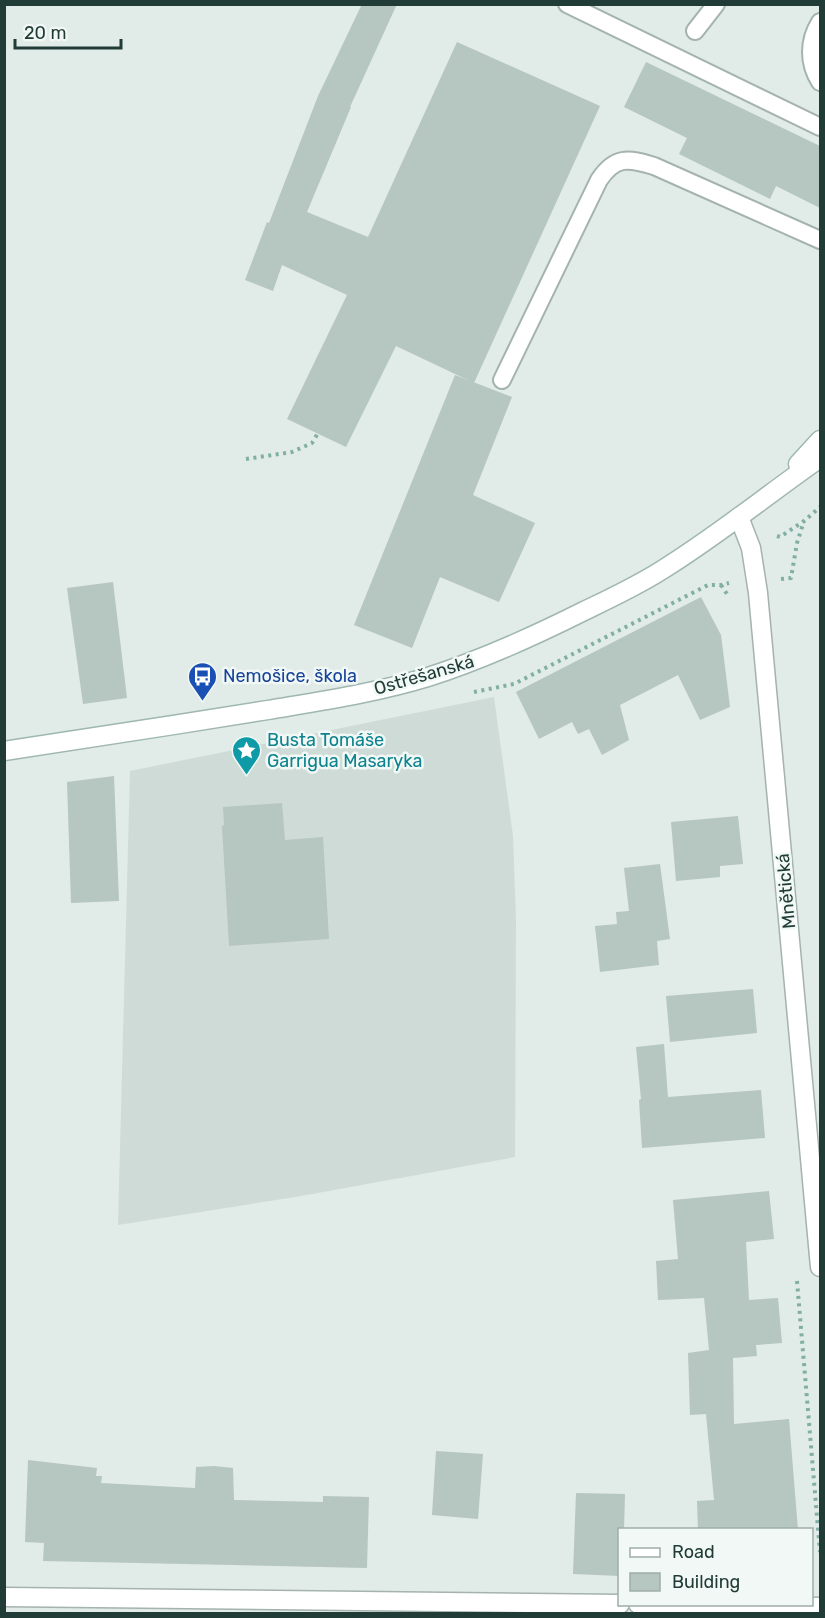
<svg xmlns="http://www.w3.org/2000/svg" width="825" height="1618" font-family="Rubik,sans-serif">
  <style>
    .built { fill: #cfdbd6 }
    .building { fill: #b6c6c0 }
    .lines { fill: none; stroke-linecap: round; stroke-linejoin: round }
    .lane-casing { stroke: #a4b3ae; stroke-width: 20 }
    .street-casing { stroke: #a4b3ae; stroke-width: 21 }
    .secondary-casing { stroke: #9fb7b0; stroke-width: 21 }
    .path { stroke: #81afa3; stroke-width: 4; stroke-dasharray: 3 4.5; stroke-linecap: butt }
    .lane { stroke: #fff; stroke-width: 16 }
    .street { stroke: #fff; stroke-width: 18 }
    .secondary { stroke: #fff; stroke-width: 18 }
    .labels { text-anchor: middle; stroke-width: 5; stroke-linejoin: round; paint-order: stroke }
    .street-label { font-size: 18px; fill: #213c36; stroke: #f1f8f5 }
    .transit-label { font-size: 18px; fill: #164399; stroke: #f1f8f5; text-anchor: start }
    .culture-label { font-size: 18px; fill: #0d838f; stroke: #f1f8f5; text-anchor: start }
  </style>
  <rect width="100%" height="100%" fill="#e1ebe7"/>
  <!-- built -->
  <polygon class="built" points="494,697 513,836 516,919 515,1157 301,1196 118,1225 130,771"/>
  <!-- building -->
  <g class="building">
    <polygon points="362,4 397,4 350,107 351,107 307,212 368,237 457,42 600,106 474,383 396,346 346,447 287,419 347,295 282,265 273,291 245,280 267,222 269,223 318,96"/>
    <polygon points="646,62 820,146 820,208 776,186 770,199 679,154 687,138 624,107"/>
    <polygon points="455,375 512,397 473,495 535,523 499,602 440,577 412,648 354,625"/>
    <polygon points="113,582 127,698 83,704 67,588"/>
    <polygon points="701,597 721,635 730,707 700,720 678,675 620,705 629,740 602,755 589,729 578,734 572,722 539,739 516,692"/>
    <polygon points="114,776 119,901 71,903 67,782"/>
    <polygon points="282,803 285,840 323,837 329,939 229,946 222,826 224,825 223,807"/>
    <polygon points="738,816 743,864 720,866 720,877 676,881 671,822"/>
    <polygon points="660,864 670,939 657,941 659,965 600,972 595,926 617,924 616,912 629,911 624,868"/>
    <polygon points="753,989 757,1033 670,1042 666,996"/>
    <polygon points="664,1044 668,1097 761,1090 765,1138 642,1148 639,1100 641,1099 636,1047"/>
    <polygon points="769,1191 774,1239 746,1242 749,1300 778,1298 782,1343 756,1345 757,1356 733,1358 734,1424 789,1419 798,1530 698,1530 697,1501 714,1500 706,1414 690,1415 688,1353 709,1350 704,1298 658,1300 656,1261 678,1259 673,1200"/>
    <polygon points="436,1451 483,1454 478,1519 432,1515"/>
    <polygon points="28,1460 97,1468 96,1476 102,1476 101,1483 195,1488 196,1467 214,1466 233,1468 234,1500 323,1502 323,1496 369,1497 367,1568 43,1561 44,1543 25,1542"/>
    <polygon points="576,1493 625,1494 624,1530 620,1530 620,1576 573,1574"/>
  </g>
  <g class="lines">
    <defs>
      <g id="lane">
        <polyline points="567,4 820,127"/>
        <path d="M820,22C808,41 808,63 820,82"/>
        <polyline points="695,31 716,4"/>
        <path d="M502,380L599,180C615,156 628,158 654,166L820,240"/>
      </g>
      <g id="street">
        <polyline points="739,517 751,548 758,593 820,1267"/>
        <polyline points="4,1597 620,1604"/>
        <polyline points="638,1604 820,1607"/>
      </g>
      <g id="secondary">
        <polyline points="798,464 820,440"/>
        <path d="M4,751C93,738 180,724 268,710C321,701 376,693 428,677C481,660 532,637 582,612C609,599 637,586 662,570C717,536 767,495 820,458"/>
      </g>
    </defs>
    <!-- lane casing -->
    <use href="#lane" class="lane-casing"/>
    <!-- street casing -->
    <use href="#street" class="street-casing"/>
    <!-- secondary casing -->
    <use href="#secondary" class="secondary-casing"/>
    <!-- path -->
    <g class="path">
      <polyline points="246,459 292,452 312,443 318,433"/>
      <polyline points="777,536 780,537 804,521 820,507"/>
      <polyline points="781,579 791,578 797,543 804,521"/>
      <polyline points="721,585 729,597"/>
      <polyline points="474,692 514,684 708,585 721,585 729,583"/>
      <polyline points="797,1281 820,1552"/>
    </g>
    <!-- lane -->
    <use href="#lane" class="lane"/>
    <!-- street -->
    <use href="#street" class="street"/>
    <!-- secondary -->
    <use href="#secondary" class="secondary"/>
  </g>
  <!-- icons -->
  <defs>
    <symbol id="bus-pin" viewBox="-11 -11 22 30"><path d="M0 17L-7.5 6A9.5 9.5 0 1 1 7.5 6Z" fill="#1a4fb4" stroke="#f1f8f5"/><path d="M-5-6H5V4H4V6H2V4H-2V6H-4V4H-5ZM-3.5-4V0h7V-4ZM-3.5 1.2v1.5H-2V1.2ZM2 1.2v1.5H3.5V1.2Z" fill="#fff"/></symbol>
    <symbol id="sight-pin" viewBox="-11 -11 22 30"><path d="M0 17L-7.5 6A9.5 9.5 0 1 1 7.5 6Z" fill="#0f9aa8" stroke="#f1f8f5"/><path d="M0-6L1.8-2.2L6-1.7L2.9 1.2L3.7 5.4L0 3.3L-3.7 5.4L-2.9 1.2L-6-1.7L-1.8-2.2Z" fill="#fff"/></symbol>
  </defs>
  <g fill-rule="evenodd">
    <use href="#bus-pin" x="186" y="660" width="33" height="45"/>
    <use href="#sight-pin" x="230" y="734" width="33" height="45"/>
  </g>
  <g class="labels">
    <!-- street labels -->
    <g class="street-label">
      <text transform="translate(424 675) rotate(-16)" y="6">Ostřešanská</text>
      <text transform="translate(786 891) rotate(-95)" y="6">Mnětická</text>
    </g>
    <!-- transit labels -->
    <g class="transit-label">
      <text x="223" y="682">Nemošice, škola</text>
    </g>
    <!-- culture labels -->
    <g class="culture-label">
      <text x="267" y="746">Busta Tomáše<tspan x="267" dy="21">Garrigua Masaryka</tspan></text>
    </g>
  </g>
  <!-- border -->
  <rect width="825" height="1618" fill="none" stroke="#213c36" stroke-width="12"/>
  <!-- legend -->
  <rect x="618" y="1528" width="195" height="78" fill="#f1f8f5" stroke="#9eada9" stroke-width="1.5"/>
  <rect x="630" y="1548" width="30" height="9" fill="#ffffff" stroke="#9eada9" stroke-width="1.5"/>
  <text x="672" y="1558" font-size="18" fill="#213c36">Road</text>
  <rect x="630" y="1573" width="30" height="18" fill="#b6c6c0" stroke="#9eada9" stroke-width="1.5"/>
  <text x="672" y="1588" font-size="18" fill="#213c36">Building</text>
  <!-- scale -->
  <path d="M15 39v9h106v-9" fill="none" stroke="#213c36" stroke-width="3"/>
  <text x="24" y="39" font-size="18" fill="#213c36" stroke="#f1f8f5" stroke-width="4.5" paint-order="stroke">20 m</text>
</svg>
